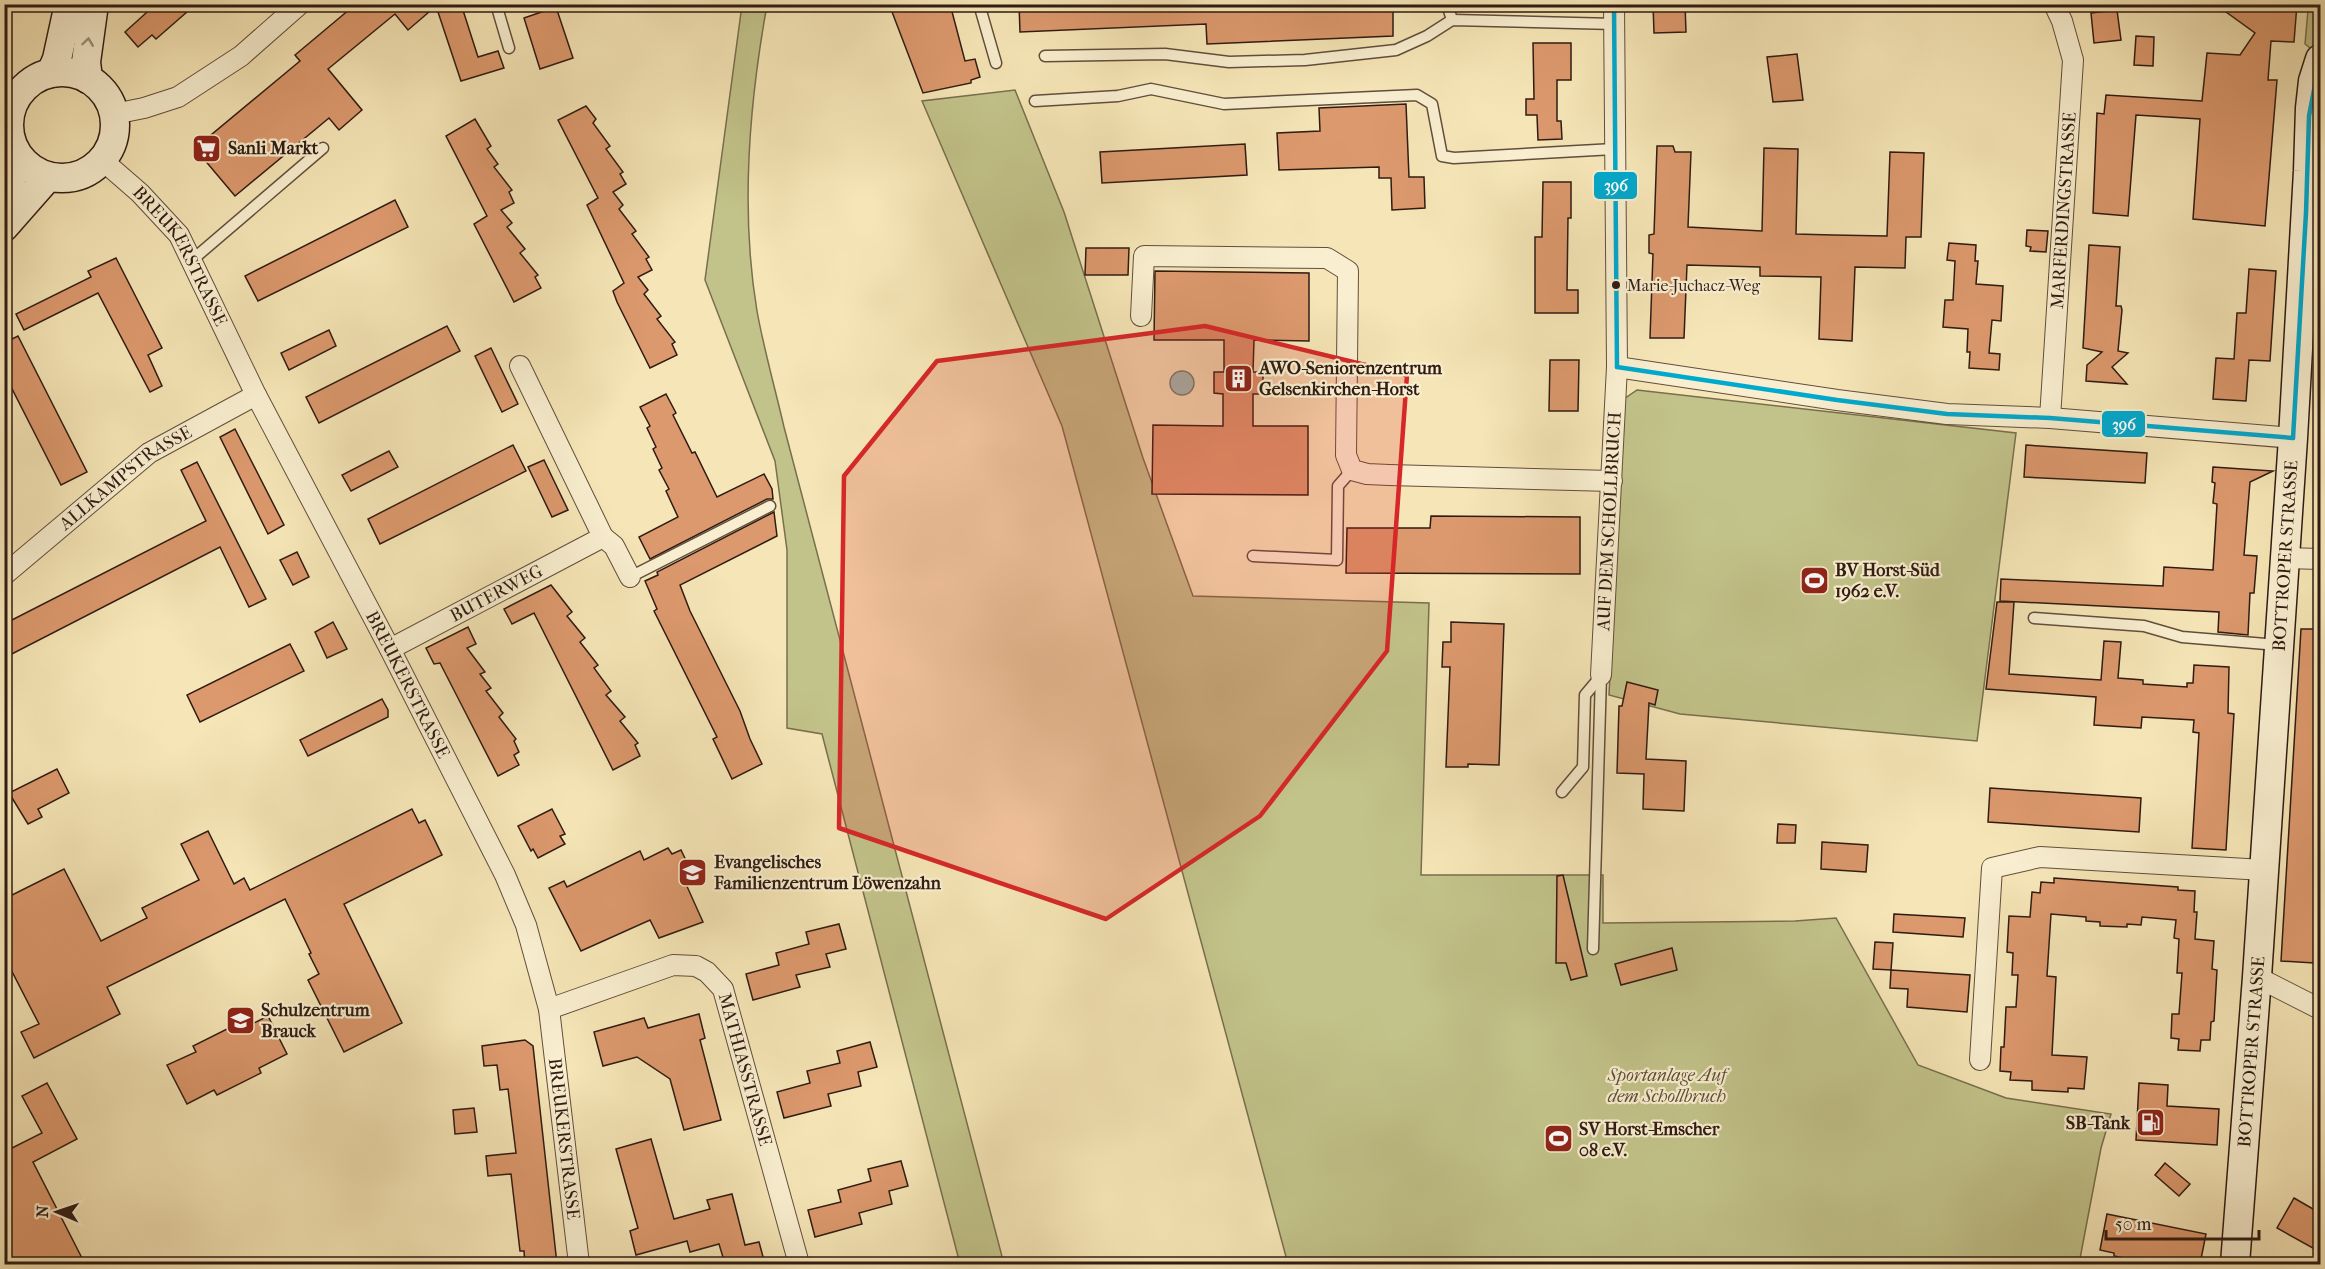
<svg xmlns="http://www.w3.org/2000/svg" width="2325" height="1269" font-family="'IM FELL French Canon',serif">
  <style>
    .green { fill: #c2c38a; stroke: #786f4e; stroke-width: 1.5 }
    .water { fill: #9dbfb2; stroke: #717d72; stroke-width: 1.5 }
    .building { fill: #dc996d; stroke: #2f1b13; stroke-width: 1.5 }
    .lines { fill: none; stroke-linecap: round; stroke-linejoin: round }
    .service-casing { stroke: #614e3c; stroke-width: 13 }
    .minor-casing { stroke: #614e3c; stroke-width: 22 }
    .secondary-casing { stroke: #2f1b13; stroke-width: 31 }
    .service { stroke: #f9efd0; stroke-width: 10 }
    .minor { stroke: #f9efd0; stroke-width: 20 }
    .secondary { stroke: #f9efd0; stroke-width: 28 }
    .bus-1-casing { stroke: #f9efd0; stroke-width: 9 }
    .bus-1 { stroke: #00a9ce; stroke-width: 4.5 }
    .oneway { stroke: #9e907b }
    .marked { fill: #d62828; fill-opacity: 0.2; stroke: #d62828; stroke-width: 4.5; stroke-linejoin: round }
    .bus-dot { fill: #2f1b13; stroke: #f9efd0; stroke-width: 2 }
    .labels { text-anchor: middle; stroke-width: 4.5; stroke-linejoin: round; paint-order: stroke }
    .bus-label { font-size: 16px; fill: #2f1b13; stroke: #f9efd0; text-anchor: start }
    .poi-label { font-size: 18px; font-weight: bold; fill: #2f1b13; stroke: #f9efd0; text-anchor: start }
    .street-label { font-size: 18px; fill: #2f1b13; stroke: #f9efd0 }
    .park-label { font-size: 18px; font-style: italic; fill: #5b4d37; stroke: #f9efd0 }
    .line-badge { stroke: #f9efd0; stroke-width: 2 }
    .badge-label { font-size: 16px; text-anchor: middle; font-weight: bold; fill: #fff }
  </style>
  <rect width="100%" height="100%" fill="#f6e6b7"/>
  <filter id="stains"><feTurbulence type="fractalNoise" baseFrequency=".00333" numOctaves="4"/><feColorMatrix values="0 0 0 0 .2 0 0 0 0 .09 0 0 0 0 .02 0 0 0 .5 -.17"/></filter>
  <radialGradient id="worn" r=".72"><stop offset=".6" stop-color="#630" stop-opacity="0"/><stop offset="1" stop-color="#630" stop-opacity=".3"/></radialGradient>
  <!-- green -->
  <g class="green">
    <path d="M742,5H767C749,104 740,210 757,311C764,350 775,388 784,427L1004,1264H960L822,734L787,728V550L775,461L705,280Z"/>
    <polygon points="2313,5 2320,5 2320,39 2314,51 2305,44 2308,10"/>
    <polygon points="1015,90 1064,212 1143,458 1193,596 1429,603 1421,875 1603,875 1603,923 1795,921 1836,918 1918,1065 2006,1098 2111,1114 2101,1148 2079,1264 1288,1264 1062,426 922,101"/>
    <polygon points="1637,390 2016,433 1977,741 1680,714 1609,695 1624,399"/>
  </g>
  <!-- water -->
  <circle class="water" cx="1182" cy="383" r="12"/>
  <!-- building -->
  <g class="building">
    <polygon points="156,4 196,4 156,39 152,35 138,47 125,32"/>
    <polygon points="356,4 461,4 478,57 498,51 504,68 461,81 436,6 408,30 395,14 328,69 362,110 339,130 329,118 235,196 203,158 205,140 300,61 295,55"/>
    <polygon points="889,4 950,4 965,61 975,59 980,77 971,80 971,83 923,93"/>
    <polygon points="1019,4 1393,4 1393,36 1207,44 1206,24 1020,32"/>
    <polygon points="1653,4 1685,4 1686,32 1654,33"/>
    <polygon points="2215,4 2297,4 2294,42 2271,41 2268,80 2277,80 2265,226 2193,219 2200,119 2136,115 2128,216 2093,213 2097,113 2104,114 2106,95 2202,101 2207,53 2240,55 2255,33"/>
    <polygon points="556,7 573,58 540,69 524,18"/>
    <polygon points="2117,10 2121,40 2094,43 2091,13"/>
    <polygon points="2136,36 2154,37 2153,66 2134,65"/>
    <polygon points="1533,43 1571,43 1571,80 1557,80 1557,121 1561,121 1562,139 1538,140 1537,115 1526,115 1526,99 1534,99"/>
    <polygon points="1797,54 1803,100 1773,102 1767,57"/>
    <polygon points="1406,104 1409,177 1424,177 1425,208 1392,210 1391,178 1379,178 1379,167 1279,170 1277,133 1320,131 1319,108"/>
    <polygon points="586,106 596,119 593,123 610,146 606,149 623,172 620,174 626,184 613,192 623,205 619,209 636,231 632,234 649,257 646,259 652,270 638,277 648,290 644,294 661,316 657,319 675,342 672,344 677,355 650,368 617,302 613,291 624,283 587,205 598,198 558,120"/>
    <polygon points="475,119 491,146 487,149 498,164 494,167 512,190 509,192 514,203 501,210 512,223 507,227 525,249 520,253 538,275 535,277 541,288 514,302 474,224 487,216 446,136"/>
    <polygon points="1245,144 1247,175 1102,183 1100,152"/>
    <polygon points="1657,146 1673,146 1675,152 1691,152 1688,227 1762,231 1764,148 1798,149 1796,234 1833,235 1887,236 1890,152 1924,153 1921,237 1906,237 1905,268 1855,267 1852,341 1819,339 1821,277 1760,276 1760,267 1687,265 1684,338 1650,338 1653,254 1649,253 1649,235 1654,234"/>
    <polygon points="1543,182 1571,182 1571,218 1568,218 1567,290 1578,290 1578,313 1535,313 1535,237 1542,237"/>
    <polygon points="395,200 408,227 258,301 245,276"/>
    <polygon points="2027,230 2048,231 2046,252 2030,251 2031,247 2026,246"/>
    <polygon points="1949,243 1976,245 1975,261 1978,261 1976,284 2003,286 2001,321 1992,320 1989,353 2000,354 1999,370 1969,368 1970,352 1967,352 1968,329 1943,327 1945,300 1953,300 1955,261 1947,260"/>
    <polygon points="2089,245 2120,247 2116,306 2121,306 2122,310 2118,351 2128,353 2112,367 2127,384 2086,381 2087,365 2102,352 2083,348"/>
    <polygon points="1086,248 1129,248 1128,275 1085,275"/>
    <polygon points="116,258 162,348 148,355 162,386 150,392 98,293 24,330 16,314 91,277 88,271"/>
    <polygon points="2249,269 2276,271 2270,361 2249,360 2246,401 2213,399 2216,358 2234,359 2237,313 2246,313"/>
    <polygon points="1155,271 1309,273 1309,341 1254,340 1253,372 1263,372 1263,394 1253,394 1253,426 1308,426 1308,495 1152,494 1153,425 1223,426 1223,394 1214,393 1214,372 1224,372 1224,340 1154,340"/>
    <polygon points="447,326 460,351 319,423 306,397"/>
    <polygon points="329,330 336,346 289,370 281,353"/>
    <polygon points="18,336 87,472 61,485 4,373 4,343"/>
    <polygon points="491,348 518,404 502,412 475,356"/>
    <polygon points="1550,360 1579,360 1578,411 1549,411"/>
    <polygon points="666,394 676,413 673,415 692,453 695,452 717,497 764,474 772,489 773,499 767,499 650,559 639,537 678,517 666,491 669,489 659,470 662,468 653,449 656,447 647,428 650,426 640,407"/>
    <polygon points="235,429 284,525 268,534 220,437"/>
    <polygon points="513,445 526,471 380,544 368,519"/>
    <polygon points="2026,445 2147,453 2145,483 2024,477"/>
    <polygon points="389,451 398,467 351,491 342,475"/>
    <polygon points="544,460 568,510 552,517 528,467"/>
    <polygon points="197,462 266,599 249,607 220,547 4,658 4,624 206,521 181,470"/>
    <polygon points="2213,467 2273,471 2250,482 2244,555 2257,556 2254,593 2250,593 2248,635 2218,632 2219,612 2000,601 2001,579 2163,586 2164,567 2213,570 2217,504 2213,503 2215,483 2212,482"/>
    <polygon points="774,512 777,536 680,585 690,611 740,711 750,739 762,764 732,779 713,739 717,737 654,611 657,609 645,581 658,575 657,572"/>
    <polygon points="1431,516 1580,517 1580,574 1346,573 1347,528 1430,528"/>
    <polygon points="297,552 309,577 293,585 280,560"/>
    <polygon points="551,585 572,612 567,616 585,638 580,642 598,665 594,668 611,691 606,695 625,717 620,721 638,743 635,745 640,756 613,770 534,613 512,624 504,609"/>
    <polygon points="1997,602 2014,602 2009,674 2101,680 2104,641 2121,642 2118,678 2143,680 2143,684 2187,687 2187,683 2193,683 2194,665 2229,667 2228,713 2234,714 2226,850 2192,848 2199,733 2193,732 2194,720 2142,717 2141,728 2094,725 2096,697 1986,689"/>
    <polygon points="333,622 347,649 327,658 315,632"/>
    <polygon points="1451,622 1504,624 1499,765 1468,764 1468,767 1446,767 1450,667 1442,667 1443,642 1451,642"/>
    <polygon points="468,627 476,644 467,648 485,672 480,674 491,688 486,691 503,713 499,717 516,739 514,741 519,752 514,755 519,765 498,776 440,663 434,664 426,648"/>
    <polygon points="2301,629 2320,629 2320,812 2316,873 2319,873 2314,963 2281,961"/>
    <polygon points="290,644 304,671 200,722 187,695"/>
    <polygon points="1627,682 1658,690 1655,705 1649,703 1646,759 1686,761 1684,811 1643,809 1644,774 1617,773 1619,706 1622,706"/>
    <polygon points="382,699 388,710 388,717 308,756 300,740"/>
    <polygon points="57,769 69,793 38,809 42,817 28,824 9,793"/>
    <polygon points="1990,788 2141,798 2139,832 1988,822"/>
    <polygon points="412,809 419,823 425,820 442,855 344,904 402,1023 344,1052 308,980 319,974 309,954 311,953 285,899 107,987 120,1014 34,1058 21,1032 39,1024 4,956 4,899 64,869 101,941 147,918 142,908 199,880 181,844 208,831 234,884 244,878 250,890"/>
    <polygon points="552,809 565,834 560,836 565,844 538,858 533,849 531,851 518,826"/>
    <polygon points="1778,824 1796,825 1795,843 1777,843"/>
    <polygon points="1822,842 1868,845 1866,872 1821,869"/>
    <polygon points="668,848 672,854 681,850 690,869 681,873 703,922 659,938 650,920 581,951 549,888 564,881 567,887 640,851 644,860"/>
    <polygon points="1563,875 1587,976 1571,980 1566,963 1556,963 1557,876"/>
    <polygon points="2054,878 2178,887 2178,890 2195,891 2194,912 2197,912 2195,939 2214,941 2212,969 2217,970 2214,1021 2211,1022 2210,1040 2201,1040 2200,1051 2178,1050 2179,1039 2171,1038 2172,1014 2179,1014 2182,973 2177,973 2179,939 2174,938 2176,920 2142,917 2141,925 2127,924 2127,927 2100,926 2100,922 2086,921 2086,917 2051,914 2047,976 2056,977 2052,1055 2087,1057 2084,1089 2068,1088 2068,1092 2032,1090 2032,1081 2010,1080 2011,1072 2000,1071 2001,1047 2004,1047 2006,1007 2016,1007 2018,975 2012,975 2013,953 2007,952 2009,916 2030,917 2032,892 2040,893 2041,882 2054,883"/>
    <polygon points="1894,914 1965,918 1963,937 1893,932"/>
    <polygon points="839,924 846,949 826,954 830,967 796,975 800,987 753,1000 746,974 779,965 776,953 809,944 806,932"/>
    <polygon points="1875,942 1893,943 1891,970 1873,969"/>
    <polygon points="1672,948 1677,970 1621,985 1615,964"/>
    <polygon points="1891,970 1970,975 1967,1012 1907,1007 1908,989 1890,988"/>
    <polygon points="699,1014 705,1038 700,1040 721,1120 684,1130 670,1079 637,1057 603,1066 594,1032 644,1018 648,1028"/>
    <polygon points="268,1016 287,1054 259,1068 261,1073 217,1095 214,1090 187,1104 167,1065 196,1052 193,1046 237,1024 240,1030"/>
    <polygon points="525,1040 533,1046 557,1264 525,1264 524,1251 520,1251 511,1174 488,1176 486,1156 516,1153 508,1089 500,1090 497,1065 484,1066 482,1046"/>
    <polygon points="870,1042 877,1067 858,1072 861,1086 828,1094 831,1106 784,1118 777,1092 810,1083 807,1071 840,1063 837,1051"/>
    <polygon points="47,1083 77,1139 33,1162 85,1264 4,1264 4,1152 42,1133 22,1096"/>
    <polygon points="2139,1083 2168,1085 2167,1106 2219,1109 2217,1145 2136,1140"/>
    <polygon points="474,1108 477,1132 455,1134 453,1110"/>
    <polygon points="651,1139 674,1219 710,1209 707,1200 732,1194 745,1245 759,1242 765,1264 725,1264 719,1244 690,1252 687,1241 636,1255 630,1231 638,1228 616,1149"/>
    <polygon points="901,1161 908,1186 889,1191 892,1204 859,1213 862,1224 815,1237 808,1210 841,1202 838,1190 871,1181 868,1169"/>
    <polygon points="2165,1163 2190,1184 2179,1196 2155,1175"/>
    <polygon points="2294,1198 2320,1213 2320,1252 2277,1228"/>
    <polygon points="2107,1214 2206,1234 2200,1264 2154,1264 2114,1256 2114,1253 2100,1250"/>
  </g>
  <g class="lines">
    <defs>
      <g id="service">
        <polyline points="496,4 509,48"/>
        <polyline points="979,4 996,63"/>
        <polyline points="1447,4 1452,20"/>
        <polyline points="1045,56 1165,54 1229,62 1305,60 1396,50 1427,36 1452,20 1615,24"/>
        <polyline points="1035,101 1118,96 1151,89 1224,104 1417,95 1432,104 1442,156 1454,158 1614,149"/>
        <polyline points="191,261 323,148"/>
        <polyline points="1253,556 1337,560 1338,486 1352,470"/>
        <polyline points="630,577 770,506"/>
        <polyline points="2034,618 2144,626 2182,637 2278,645"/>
        <polyline points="1562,792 1583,767 1585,695 1601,676"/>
        <polyline points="1593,949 1601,675"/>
      </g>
      <g id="minor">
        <polyline points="114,114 144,108 178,97 241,56 300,4"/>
        <path id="s1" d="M102,160L140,193L179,235L256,395L390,649L505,875L526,925L549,1009L579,1264"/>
        <polyline points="1141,316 1144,256 1327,258 1348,271 1346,455 1352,470 1367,474 1389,475 1612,481"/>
        <polyline points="1617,367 1837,400 1947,414 2050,418 2293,438"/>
        <path id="s2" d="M2050,418L2073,60L2062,21L2054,4"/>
        <polyline points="603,537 614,546 630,577"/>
        <polyline points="2284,558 2320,559"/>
        <path id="s3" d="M4,575L149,453L256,395"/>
        <path id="s4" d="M390,649L603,537L520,366"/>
        <path id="s5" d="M1601,675L1617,367L1614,4"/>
        <polyline points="2257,977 2320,1009"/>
        <path id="s6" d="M549,1009L673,965L696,966L707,972L723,989L799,1264"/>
        <polyline points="1980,1060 1992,868 2040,857 2264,870"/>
      </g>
      <g id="secondary">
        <circle cx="62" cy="125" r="53"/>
        <polyline points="51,73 57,59 69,4"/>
        <polyline points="88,79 86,62 94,4"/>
        <polyline points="4,189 15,172 19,158"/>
        <polyline points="4,227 48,177"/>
        <path id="s7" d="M2235,1264L2257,977L2293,438L2308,171L2310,108L2313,81L2320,59"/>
      </g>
    </defs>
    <!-- service casing -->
    <use href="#service" class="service-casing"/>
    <!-- minor casing -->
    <use href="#minor" class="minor-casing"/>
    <!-- secondary casing -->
    <use href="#secondary" class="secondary-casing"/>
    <!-- service -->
    <use href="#service" class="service"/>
    <!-- minor -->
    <use href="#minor" class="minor"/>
    <!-- secondary -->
    <use href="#secondary" class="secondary"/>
    <defs>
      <g id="bus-1">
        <polyline points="1614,4 1617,367"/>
        <polyline points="1617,367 1837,400 1947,414 2050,418 2293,438"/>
        <polyline points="2293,438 2306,213 2309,116 2320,59"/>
      </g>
    </defs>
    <!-- bus-1 casing -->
    <use href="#bus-1" class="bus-1-casing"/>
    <!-- bus-1 -->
    <use href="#bus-1" class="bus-1"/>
  </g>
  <!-- one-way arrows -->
  <defs><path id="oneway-chevron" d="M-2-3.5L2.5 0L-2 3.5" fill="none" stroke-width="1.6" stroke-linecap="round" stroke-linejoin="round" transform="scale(1.5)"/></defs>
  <use class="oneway" href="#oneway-chevron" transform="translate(88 42) rotate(-82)"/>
  <!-- marked area -->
  <path class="marked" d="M1205,326L1407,375L1387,651L1260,816L1106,919L839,828L844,476L937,361Z"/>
  <!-- icons -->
  <defs>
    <symbol id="supermarket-square" viewBox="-11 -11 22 22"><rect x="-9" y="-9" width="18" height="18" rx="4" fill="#8f2418" stroke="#f9efd0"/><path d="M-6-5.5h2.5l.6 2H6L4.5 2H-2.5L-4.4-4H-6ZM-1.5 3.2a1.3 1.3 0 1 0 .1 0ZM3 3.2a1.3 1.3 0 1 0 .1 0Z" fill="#fff"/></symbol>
    <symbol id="building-square" viewBox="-11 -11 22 22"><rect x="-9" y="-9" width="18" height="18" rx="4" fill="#8f2418" stroke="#f9efd0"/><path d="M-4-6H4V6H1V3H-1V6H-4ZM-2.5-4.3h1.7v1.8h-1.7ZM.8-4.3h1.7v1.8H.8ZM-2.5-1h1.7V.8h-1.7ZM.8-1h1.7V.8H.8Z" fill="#fff"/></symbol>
    <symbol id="stadium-square" viewBox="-11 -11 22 22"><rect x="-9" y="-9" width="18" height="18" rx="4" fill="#8f2418" stroke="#f9efd0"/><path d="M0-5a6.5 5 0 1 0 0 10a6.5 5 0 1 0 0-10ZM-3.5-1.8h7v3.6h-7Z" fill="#fff"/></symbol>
    <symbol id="school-square" viewBox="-11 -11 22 22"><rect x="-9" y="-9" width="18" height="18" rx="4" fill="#8f2418" stroke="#f9efd0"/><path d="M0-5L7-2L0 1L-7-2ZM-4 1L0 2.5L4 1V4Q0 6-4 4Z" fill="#fff"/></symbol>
    <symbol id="fuel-square" viewBox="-11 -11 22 22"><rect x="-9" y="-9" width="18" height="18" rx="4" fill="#8f2418" stroke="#f9efd0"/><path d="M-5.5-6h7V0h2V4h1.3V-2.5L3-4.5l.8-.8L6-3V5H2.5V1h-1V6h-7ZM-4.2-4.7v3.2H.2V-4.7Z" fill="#fff"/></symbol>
  </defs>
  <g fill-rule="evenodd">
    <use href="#supermarket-square" x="190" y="132" width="33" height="33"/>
    <use href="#building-square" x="1222" y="362" width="33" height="33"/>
    <use href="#stadium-square" x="1798" y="564" width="33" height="33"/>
    <use href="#school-square" x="676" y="856" width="33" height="33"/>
    <use href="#school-square" x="224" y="1004" width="33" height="33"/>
    <use href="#fuel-square" x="2134" y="1106" width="33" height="33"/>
    <use href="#stadium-square" x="1542" y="1122" width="33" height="33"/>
  </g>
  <!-- markers -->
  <circle class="bus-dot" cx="1616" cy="285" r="5"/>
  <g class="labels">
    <!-- bus labels -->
    <g class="bus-label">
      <text x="1627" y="291">Marie-Juchacz-Weg</text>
    </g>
    <!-- poi labels -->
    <g class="poi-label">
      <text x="228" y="154">Sanli Markt</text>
      <text x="1259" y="374">AWO-Seniorenzentrum<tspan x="1259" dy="21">Gelsenkirchen-Horst</tspan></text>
      <text x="1835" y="576">BV Horst-Süd<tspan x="1835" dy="21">1962 e.V.</tspan></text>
      <text x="714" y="868">Evangelisches<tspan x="714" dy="21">Familienzentrum Löwenzahn</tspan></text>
      <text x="261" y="1016">Schulzentrum<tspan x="261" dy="21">Brauck</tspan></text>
      <text x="2130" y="1129" text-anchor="end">SB-Tank</text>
      <text x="1579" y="1135">SV Horst-Emscher<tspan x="1579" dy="21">08 e.V.</tspan></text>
    </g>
    <!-- street labels -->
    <g class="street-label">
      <text dy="6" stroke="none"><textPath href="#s2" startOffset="208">MARFERDINGSTRASSE</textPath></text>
      <text dy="6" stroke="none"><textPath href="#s1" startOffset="126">BREUKERSTRASSE</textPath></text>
      <text dy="6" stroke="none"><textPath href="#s3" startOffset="156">ALLKAMPSTRASSE</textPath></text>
      <text dy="6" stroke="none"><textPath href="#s5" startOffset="154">AUF DEM SCHOLLBRUCH</textPath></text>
      <text dy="6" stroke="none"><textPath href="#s7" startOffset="710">BOTTROPER STRASSE</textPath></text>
      <text dy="6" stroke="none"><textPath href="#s4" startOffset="120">BUTERWEG</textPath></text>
      <text dy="6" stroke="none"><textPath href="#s1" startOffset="612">BREUKERSTRASSE</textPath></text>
      <text dy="6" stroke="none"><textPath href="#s7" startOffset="213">BOTTROPER STRASSE</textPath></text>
      <text dy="6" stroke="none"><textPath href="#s6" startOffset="274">MATHIASSTRASSE</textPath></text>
      <text dy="6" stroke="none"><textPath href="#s1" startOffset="1098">BREUKERSTRASSE</textPath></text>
    </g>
    <!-- park labels -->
    <g class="park-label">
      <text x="1667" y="1081">Sportanlage Auf<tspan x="1667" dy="21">dem Schollbruch</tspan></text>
    </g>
  </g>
  <g class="line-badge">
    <rect x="1593" y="171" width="45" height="29" rx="6" fill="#00a9ce"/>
    <rect x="2101" y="410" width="45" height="28" rx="6" fill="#00a9ce"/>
  </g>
  <g class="badge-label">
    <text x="1616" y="191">396</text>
    <text x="2124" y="430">396</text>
  </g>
  <!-- margin -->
  <rect width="2325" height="1269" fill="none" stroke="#f6e6b7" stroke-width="24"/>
  <rect x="6" y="6" width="2313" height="1257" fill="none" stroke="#2f1b13" stroke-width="3"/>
  <rect x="12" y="12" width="2301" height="1245" fill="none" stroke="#2f1b13" stroke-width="1.5"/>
  <!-- north arrow -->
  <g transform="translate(57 1212) rotate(272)" stroke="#f9efd0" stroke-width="4.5" paint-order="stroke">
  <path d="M0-4.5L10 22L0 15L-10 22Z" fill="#2f1b13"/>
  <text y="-9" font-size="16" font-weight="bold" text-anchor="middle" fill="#2f1b13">N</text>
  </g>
  <!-- scale -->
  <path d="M2106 1230v9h153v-9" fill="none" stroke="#2f1b13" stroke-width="3"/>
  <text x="2115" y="1230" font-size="18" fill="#2f1b13" stroke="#f9efd0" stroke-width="4.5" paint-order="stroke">50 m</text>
  <rect width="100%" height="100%" filter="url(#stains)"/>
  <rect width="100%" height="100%" fill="url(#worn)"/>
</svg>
